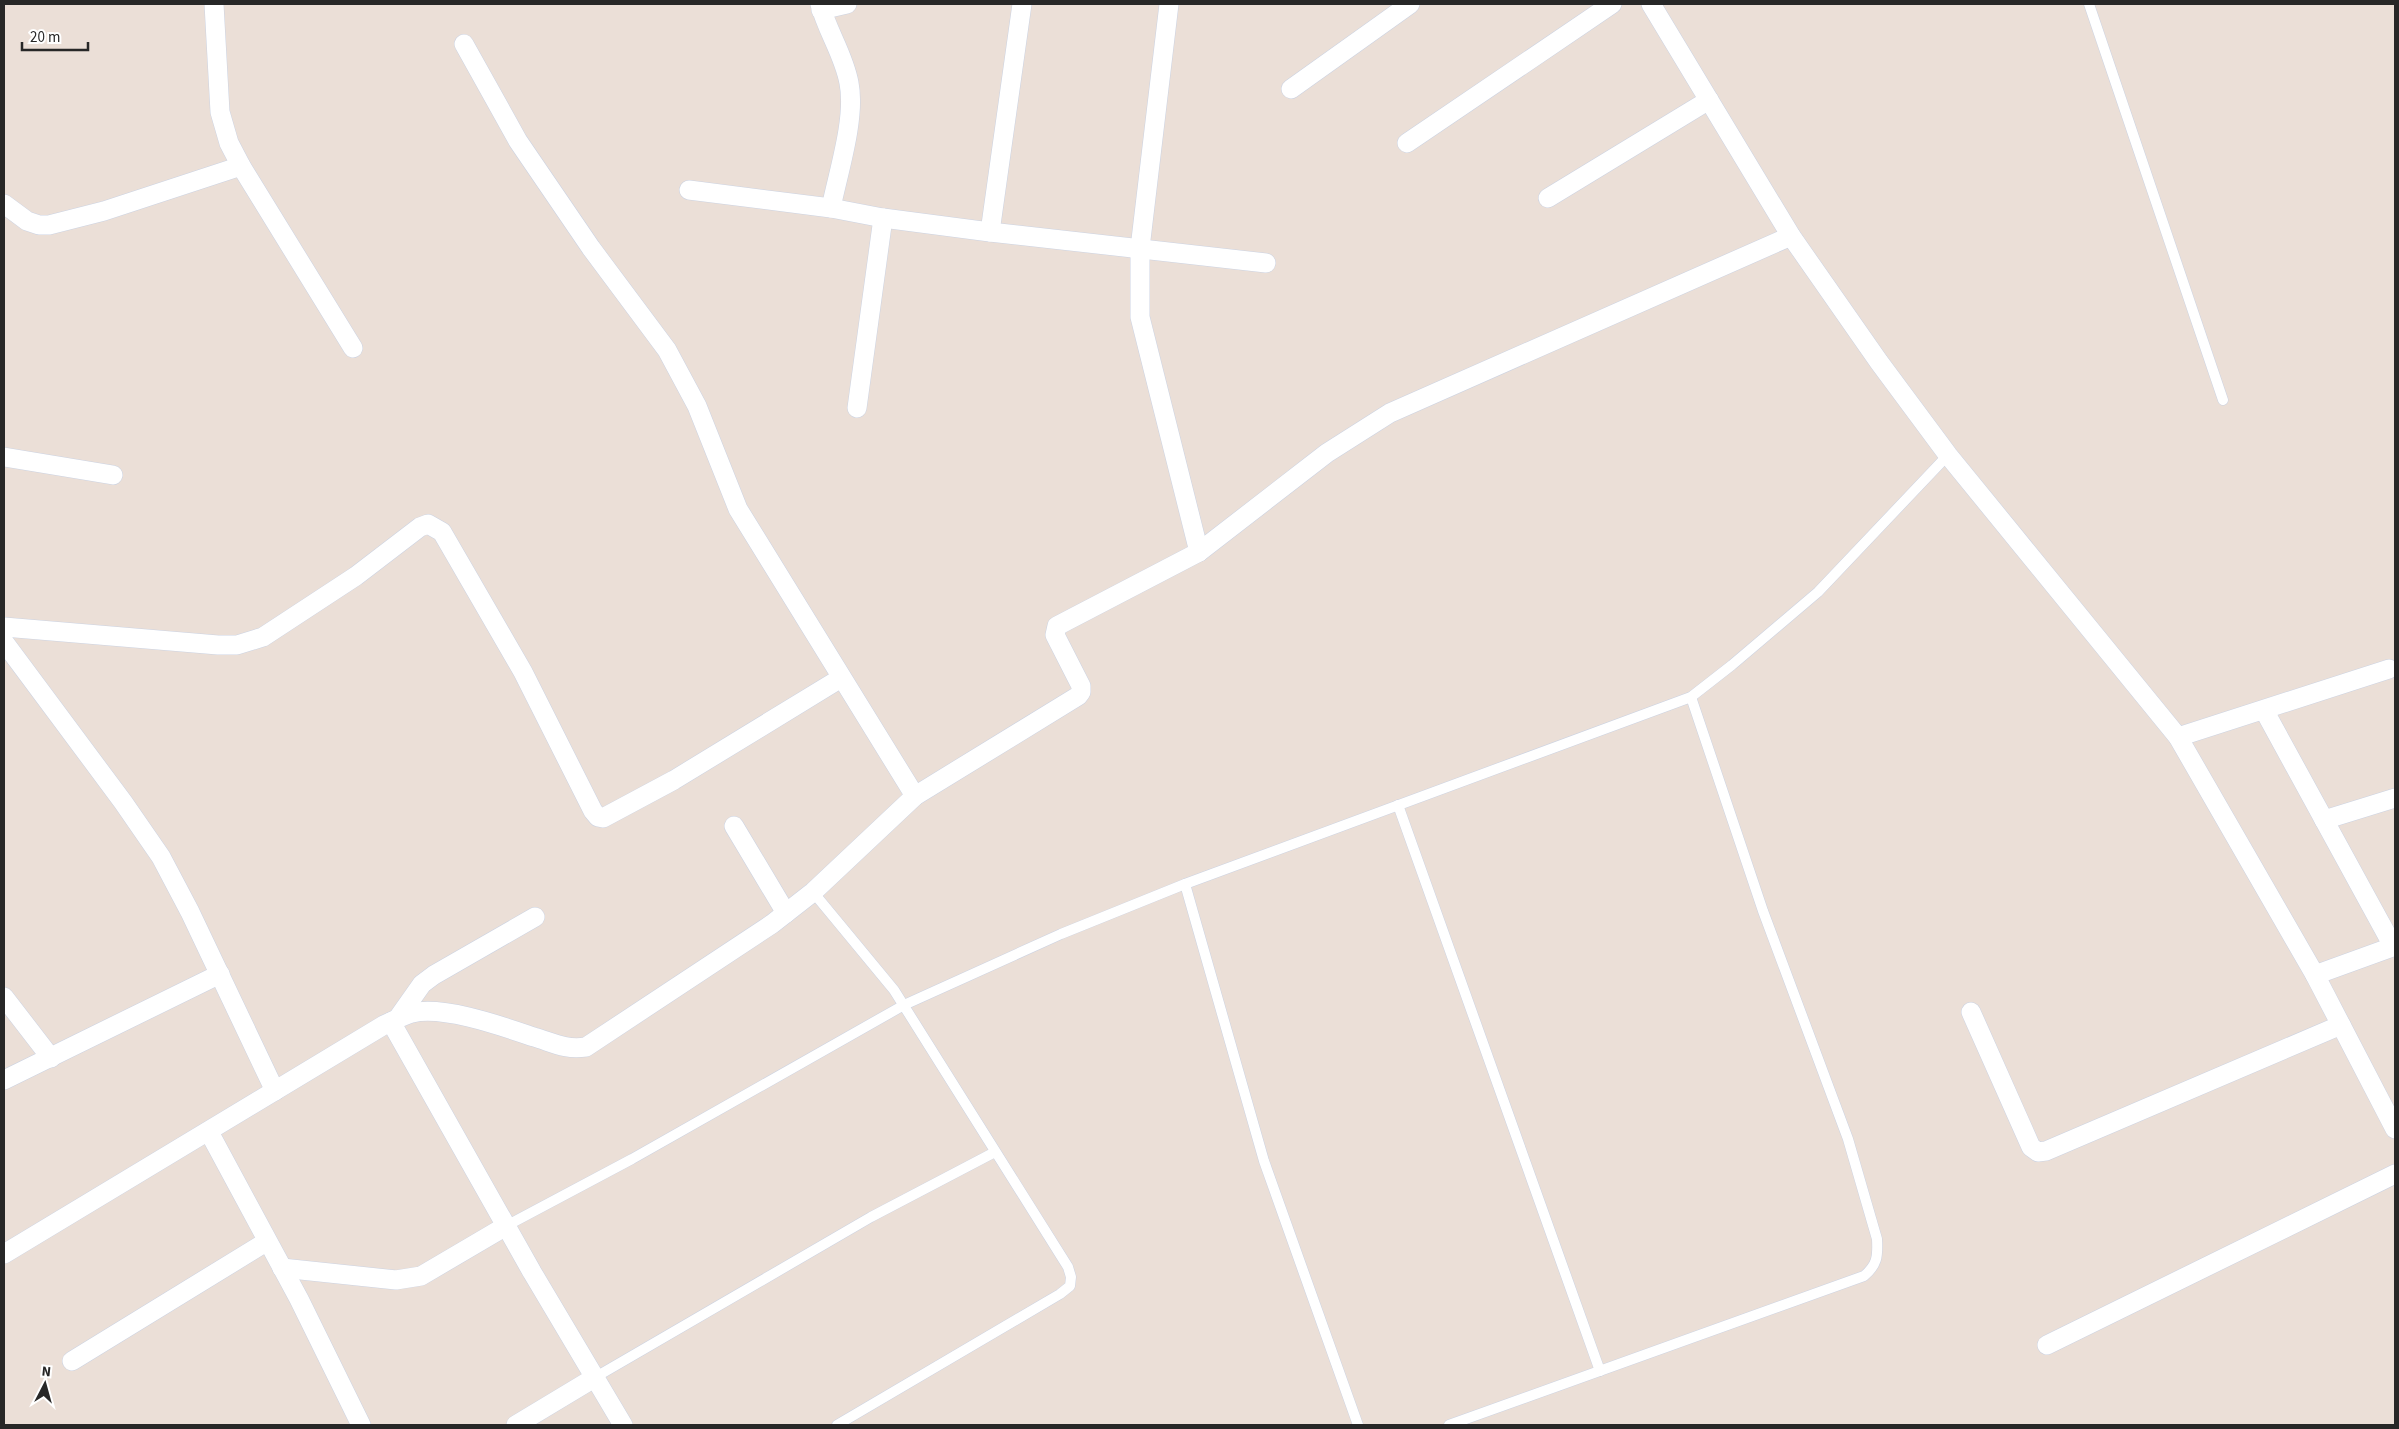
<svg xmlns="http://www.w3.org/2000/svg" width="2399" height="1429" font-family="'Source Sans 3',sans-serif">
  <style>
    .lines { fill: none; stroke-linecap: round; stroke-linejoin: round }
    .service-casing { stroke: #ccd3e2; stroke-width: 11 }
    .minor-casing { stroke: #ccd3e2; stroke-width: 20 }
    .service { stroke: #fff; stroke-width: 10 }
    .minor { stroke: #fff; stroke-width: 19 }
  </style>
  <rect width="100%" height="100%" fill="#ebdfd7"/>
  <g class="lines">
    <defs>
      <g id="service">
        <polyline points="2089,4 2223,400"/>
        <polyline points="1398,805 1600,1371"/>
        <polyline points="1185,884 1264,1161 1358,1425"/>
        <polyline points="813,892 894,990 1068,1267 1071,1277 1070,1286 1060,1294 837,1425"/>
        <polyline points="506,1226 632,1159 904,1005 1061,934 1185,884 1691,697 1732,665 1818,592 1948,455"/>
        <polyline points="594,1378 871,1217 995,1152"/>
        <path d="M1449,1425L1864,1276C1877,1265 1878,1257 1877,1239L1848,1139L1763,911L1691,697"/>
      </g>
      <g id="minor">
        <polyline points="214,4 220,112 229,143 241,166 353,348"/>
        <path d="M820,4C827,31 844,55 849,83C856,118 838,173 831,208"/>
        <polyline points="1169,4 1140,248 1140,317 1199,552"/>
        <polyline points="1651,4 1791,236 1879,362 1948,455 2178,737 2315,975 2395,1129"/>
        <polyline points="821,10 847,4"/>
        <polyline points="464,44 518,141 591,248 667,350 697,406 738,509 915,796"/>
        <polyline points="1291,89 1410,4"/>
        <polyline points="1407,143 1612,4"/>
        <polyline points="689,190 831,208 883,218 990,232 1266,263"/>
        <polyline points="1548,198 1709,100"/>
        <polyline points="4,204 27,221 39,225 49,225 104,211 241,166"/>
        <polyline points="990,232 1022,4"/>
        <polyline points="857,408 883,218"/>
        <polyline points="4,457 113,475"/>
        <polyline points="4,627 218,645 237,645 263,637 356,576 420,527 428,524 442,532 523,672 593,811 598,817 603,818 674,780 841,678"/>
        <polyline points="4,642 123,802 161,857 190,912 275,1091"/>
        <polyline points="2264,710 2393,946"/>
        <polyline points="2178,737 2389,669"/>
        <polyline points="2324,820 2395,798"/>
        <polyline points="734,826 786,913"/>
        <polyline points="2315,975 2395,946"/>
        <polyline points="4,997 51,1058"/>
        <polyline points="1971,1012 2031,1147 2038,1152 2046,1151 2341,1025"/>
        <polyline points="398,1018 422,984 434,975 535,917"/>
        <polyline points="391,1022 532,1272 623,1425"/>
        <polyline points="4,1080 220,974"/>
        <polyline points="209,1132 299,1299 361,1425"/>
        <path d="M4,1254L384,1025C393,1021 402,1016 412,1013C443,1005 504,1027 534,1037C554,1043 565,1050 586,1047L772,924L813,892L915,796L1078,696L1081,692V686L1055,635L1057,626L1199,552L1327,453L1390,413L1791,236"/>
        <polyline points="282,1268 396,1280 421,1276 506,1226"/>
        <polyline points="2047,1345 2395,1174"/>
        <polyline points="72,1361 266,1242"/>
        <polyline points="516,1425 594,1378"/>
      </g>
    </defs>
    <!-- service casing -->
    <use href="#service" class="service-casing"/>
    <!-- minor casing -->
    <use href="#minor" class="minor-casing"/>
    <!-- service -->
    <use href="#service" class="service"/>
    <!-- minor -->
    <use href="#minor" class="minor"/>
  </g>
  <!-- border -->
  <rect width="2399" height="1429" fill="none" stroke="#272727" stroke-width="10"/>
  <!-- north arrow -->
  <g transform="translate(45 1384) rotate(6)" stroke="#ffffff" stroke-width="4" paint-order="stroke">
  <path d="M0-4L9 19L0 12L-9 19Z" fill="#272727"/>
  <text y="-8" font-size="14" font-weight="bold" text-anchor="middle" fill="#272727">N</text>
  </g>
  <!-- scale -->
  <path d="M22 42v8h66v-8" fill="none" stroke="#272727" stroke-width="2.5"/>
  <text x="30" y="42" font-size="15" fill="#272727" stroke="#ffffff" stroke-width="4" paint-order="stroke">20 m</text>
</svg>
